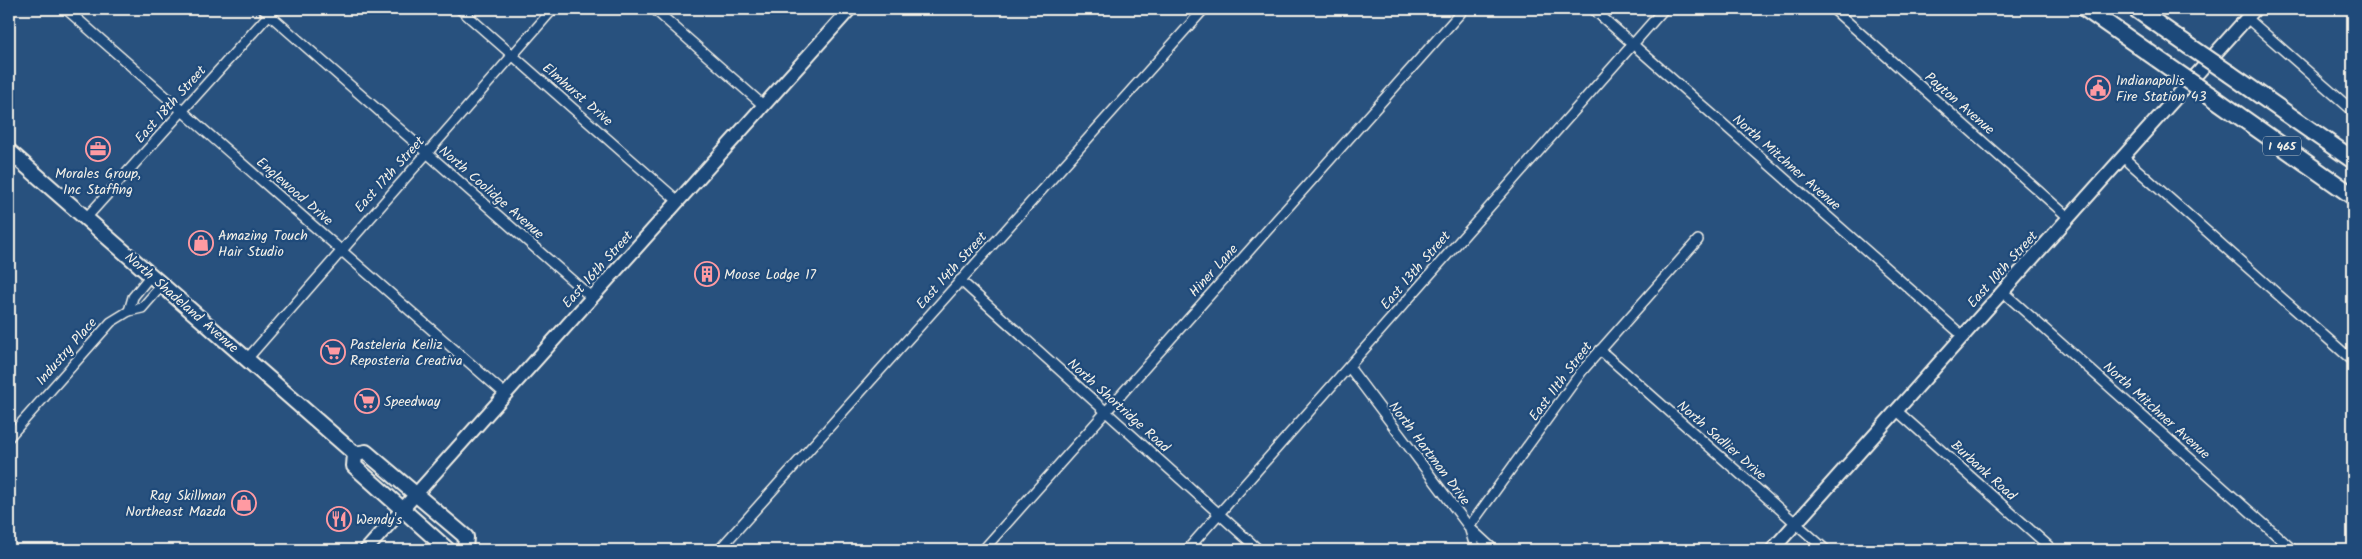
<svg xmlns="http://www.w3.org/2000/svg" width="2362" height="559" font-family="Kalam,sans-serif">
  <style>
    .lines { fill: none; stroke-linecap: round; stroke-linejoin: round }
    .street-casing { stroke: #f4f1e8; stroke-width: 12 }
    .secondary-casing { stroke: #f4f1e8; stroke-width: 16 }
    .primary-casing { stroke: #f4f1e8; stroke-width: 18 }
    .highway-casing { stroke: #f4f1e8; stroke-width: 20 }
    .street { stroke: #1f4a7a; stroke-width: 9 }
    .secondary { stroke: #1f4a7a; stroke-width: 12 }
    .primary { stroke: #1f4a7a; stroke-width: 14 }
    .highway { stroke: #1f4a7a; stroke-width: 16 }
    .highway-bridge-casing { stroke: #f4f1e8; stroke-width: 20; stroke-linecap: butt }
    .highway-bridge { stroke: #1f4a7a; stroke-width: 16 }
    .labels { text-anchor: middle; stroke-width: 4.5; stroke-linejoin: round; paint-order: stroke }
    .shield { fill: #1f4a7a; stroke: #b4bfc7; stroke-width: 1 }
    .shield-label { font-size: 12px; font-weight: bold; fill: #f4f1e8 }
    .poi-label { font-size: 14px; fill: #f4f1e8; stroke: #1f4a7a; text-anchor: start }
    .street-label { font-size: 14px; fill: #f4f1e8; stroke: #1f4a7a }
  </style>
  <rect width="100%" height="100%" fill="#28517e"/>
  <filter id="ink" filterUnits="userSpaceOnUse"><feTurbulence type="fractalNoise" baseFrequency=".02" numOctaves="2"/><feDisplacementMap in="SourceGraphic" scale="10" xChannelSelector="R" yChannelSelector="G"/><feConvolveMatrix kernelMatrix="1 2 1 2 8 2 1 2 1" color-interpolation-filters="sRGB"/></filter>
  <g filter="url(#ink)">
    <g class="lines">
      <defs>
        <g id="street">
          <polyline points="66,9 505,394"/>
          <polyline points="263,9 591,297"/>
          <polyline points="460,9 678,201"/>
          <polyline points="654,9 763,105"/>
          <polyline points="1593,9 1963,336"/>
          <polyline points="1833,9 2068,217"/>
          <polyline points="2247,18 2353,111"/>
          <polyline points="2123,157 2353,361"/>
          <polyline points="86,218 274,9"/>
          <polyline points="960,280 1259,550"/>
          <polyline points="2002,291 2293,550"/>
          <polyline points="129,311 133,297 151,275"/>
          <polyline points="1600,350 1826,550"/>
          <polyline points="247,359 553,9"/>
          <polyline points="1349,367 1469,527 1494,550"/>
          <polyline points="1896,410 2053,550"/>
          <polyline points="9,437 111,322 129,311 142,308 162,285"/>
          <polyline points="719,550 1204,9"/>
          <polyline points="983,550 1464,9"/>
          <polyline points="1187,550 1664,9"/>
          <polyline points="1476,550 1469,527 1582,371 1698,240"/>
        </g>
        <g id="secondary">
          <polyline points="366,550 850,9"/>
          <polyline points="1772,550 2255,9"/>
        </g>
        <g id="primary">
          <polyline points="9,151 355,454"/>
          <polyline points="355,454 366,452 466,537 465,550"/>
          <polyline points="355,454 354,466 448,550"/>
        </g>
        <g id="highway">
          <polyline points="2086,9 2169,67"/>
          <polyline points="2136,9 2189,46"/>
          <polyline points="2230,74 2353,160"/>
          <polyline points="2211,96 2353,196"/>
        </g>
      </defs>
      <!-- street casing -->
      <use href="#street" class="street-casing"/>
      <!-- secondary casing -->
      <use href="#secondary" class="secondary-casing"/>
      <!-- primary casing -->
      <use href="#primary" class="primary-casing"/>
      <!-- highway casing -->
      <use href="#highway" class="highway-casing"/>
      <!-- street -->
      <use href="#street" class="street"/>
      <!-- secondary -->
      <use href="#secondary" class="secondary"/>
      <!-- primary -->
      <use href="#primary" class="primary"/>
      <!-- highway -->
      <use href="#highway" class="highway"/>
      <defs>
        <g id="highway-bridge">
          <polyline points="2189,46 2230,74"/>
          <polyline points="2169,67 2211,96"/>
        </g>
      </defs>
      <!-- highway-bridge casing -->
      <use href="#highway-bridge" class="highway-bridge-casing"/>
      <!-- highway-bridge -->
      <use href="#highway-bridge" class="highway-bridge"/>
    </g>
  </g>
  <!-- icons -->
  <defs>
    <symbol id="civic-ring" viewBox="-11 -11 22 22"><circle r="9.5" fill="#1f4a7a" stroke="#ff9aa2" stroke-width="1.5"/><path d="M-.6-6.5H3V-4.5H.6V-3L4-1V1h2V6H-6V1h2V-1L-.6-3ZM-1.2 2.5V6h2.4V2.5Z" fill="#ff9aa2"/></symbol>
    <symbol id="office-ring" viewBox="-11 -11 22 22"><circle r="9.5" fill="#1f4a7a" stroke="#ff9aa2" stroke-width="1.5"/><path d="M-6-3h4V-5.5h4V-3h4V5H-6ZM-1-4.5V-3h2v-1.5ZM-6 0V1H6V0Z" fill="#ff9aa2"/></symbol>
    <symbol id="shop-ring" viewBox="-11 -11 22 22"><circle r="9.5" fill="#1f4a7a" stroke="#ff9aa2" stroke-width="1.5"/><path d="M-5-2.5h2.3a2.7 3.5 0 0 1 5.4 0H5L5.5 6h-11ZM-1.5-2.5h3a1.5 2.3 0 0 0-3 0Z" fill="#ff9aa2"/></symbol>
    <symbol id="building-ring" viewBox="-11 -11 22 22"><circle r="9.5" fill="#1f4a7a" stroke="#ff9aa2" stroke-width="1.5"/><path d="M-4-6H4V6H1V3H-1V6H-4ZM-2.5-4.3h1.7v1.8h-1.7ZM.8-4.3h1.7v1.8H.8ZM-2.5-1h1.7V.8h-1.7ZM.8-1h1.7V.8H.8Z" fill="#ff9aa2"/></symbol>
    <symbol id="supermarket-ring" viewBox="-11 -11 22 22"><circle r="9.5" fill="#1f4a7a" stroke="#ff9aa2" stroke-width="1.5"/><path d="M-6-5.5h2.5l.6 2H6L4.5 2H-2.5L-4.4-4H-6ZM-1.5 3.2a1.3 1.3 0 1 0 .1 0ZM3 3.2a1.3 1.3 0 1 0 .1 0Z" fill="#ff9aa2"/></symbol>
    <symbol id="restaurant-ring" viewBox="-11 -11 22 22"><circle r="9.5" fill="#1f4a7a" stroke="#ff9aa2" stroke-width="1.5"/><path d="M-5-6h1v4h1v-4h1v4h1v-4h1v5L-1.5 .5V6h-2V.5L-5-1ZM5-6V6H3V1.5H1.5Q1.5-4 5-6Z" fill="#ff9aa2"/></symbol>
  </defs>
  <g fill-rule="evenodd">
    <use href="#civic-ring" x="2084" y="74" width="28" height="28"/>
    <use href="#office-ring" x="84" y="135" width="28" height="28"/>
    <use href="#shop-ring" x="187" y="229" width="28" height="28"/>
    <use href="#building-ring" x="693" y="260" width="28" height="28"/>
    <use href="#supermarket-ring" x="319" y="338" width="28" height="28"/>
    <use href="#supermarket-ring" x="353" y="387" width="28" height="28"/>
    <use href="#shop-ring" x="230" y="489" width="28" height="28"/>
    <use href="#restaurant-ring" x="325" y="505" width="28" height="28"/>
  </g>
  <g class="labels">
    <!-- shield labels -->
    <rect class="shield" x="2263" y="136.5" width="38" height="19" rx="4"/>
    <g class="shield-label">
      <text x="2282" y="150">I 465</text>
    </g>
    <!-- poi labels -->
    <g class="poi-label">
      <text x="2116" y="85">Indianapolis<tspan x="2116" dy="16">Fire Station 43</tspan></text>
      <text x="98" y="178" text-anchor="middle">Morales Group,<tspan x="98" dy="16">Inc Staffing</tspan></text>
      <text x="218" y="240">Amazing Touch<tspan x="218" dy="16">Hair Studio</tspan></text>
      <text x="724" y="279">Moose Lodge 17</text>
      <text x="350" y="349">Pasteleria Keiliz<tspan x="350" dy="16">Reposteria Creativa</tspan></text>
      <text x="384" y="406">Speedway</text>
      <text x="226" y="500" text-anchor="end">Ray Skillman<tspan x="226" dy="16">Northeast Mazda</tspan></text>
      <text x="356" y="524">Wendy's</text>
    </g>
    <!-- street labels -->
    <g class="street-label">
      <text transform="translate(578 94) rotate(41)" y="5">Elmhurst Drive</text>
      <text transform="translate(1960 103) rotate(41)" y="5">Payton Avenue</text>
      <text transform="translate(170 104) rotate(-48)" y="5">East 18th Street</text>
      <text transform="translate(1787 162) rotate(41)" y="5">North Mitchner Avenue</text>
      <text transform="translate(389 174) rotate(-48)" y="5">East 17th Street</text>
      <text transform="translate(295 191) rotate(41)" y="5">Englewood Drive</text>
      <text transform="translate(492 192) rotate(41)" y="5">North Coolidge Avenue</text>
      <text transform="translate(597 269) rotate(-48)" y="5">East 16th Street</text>
      <text transform="translate(2002 269) rotate(-48)" y="5">East 10th Street</text>
      <text transform="translate(951 270) rotate(-48)" y="5">East 14th Street</text>
      <text transform="translate(1213 270) rotate(-48)" y="5">Hiner Lane</text>
      <text transform="translate(1415 270) rotate(-49)" y="5">East 13th Street</text>
      <text transform="translate(182 302) rotate(41)" y="5">North Shadeland Avenue</text>
      <text transform="translate(66 351) rotate(-49)" y="5">Industry Place</text>
      <text transform="translate(1560 381) rotate(-53)" y="5">East 11th Street</text>
      <text transform="translate(1119 405) rotate(42)" y="5">North Shortridge Road</text>
      <text transform="translate(2157 410) rotate(42)" y="5">North Mitchner Avenue</text>
      <text transform="translate(1722 440) rotate(41)" y="5">North Sadlier Drive</text>
      <text transform="translate(1430 453) rotate(53)" y="5">North Hartman Drive</text>
      <text transform="translate(1984 470) rotate(42)" y="5">Burbank Road</text>
    </g>
  </g>
  <!-- margin -->
  <rect width="2362" height="559" fill="none" stroke="#1f4a7a" stroke-width="30"/>
  <rect x="15" y="15" width="2332" height="529" fill="none" stroke="#f4f1e8" stroke-width="2" filter="url(#ink)"/>
</svg>
